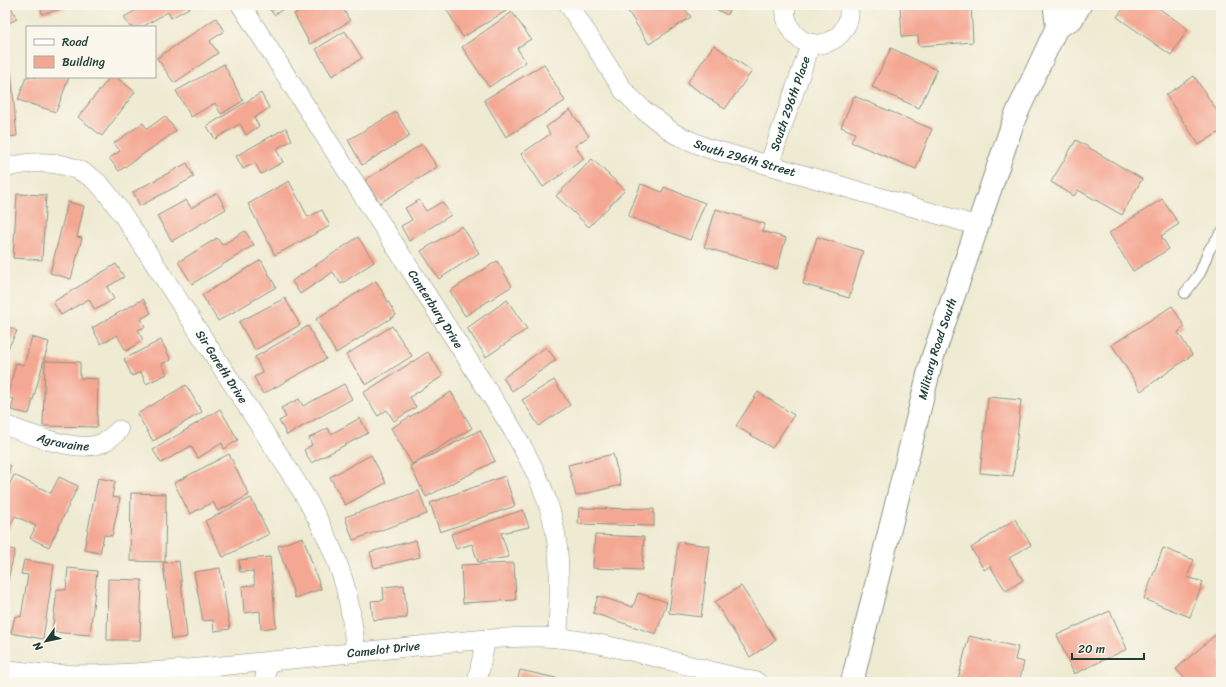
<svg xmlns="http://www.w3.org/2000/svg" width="1226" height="687" font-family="Sriracha,sans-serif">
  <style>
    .building { fill: #f4a793 }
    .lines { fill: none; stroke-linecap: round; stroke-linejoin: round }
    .service-casing { stroke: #879483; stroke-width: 12 }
    .minor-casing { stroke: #879483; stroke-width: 20 }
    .secondary-casing { stroke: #879483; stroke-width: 24 }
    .service { stroke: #fff; stroke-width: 10 }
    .minor { stroke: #fff; stroke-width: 19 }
    .secondary { stroke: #fff; stroke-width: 22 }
    .labels { text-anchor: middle; stroke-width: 3; stroke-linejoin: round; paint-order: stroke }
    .street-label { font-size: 12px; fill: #1f3d34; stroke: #fbf7ec }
  </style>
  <rect width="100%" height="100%" fill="#fbf7ec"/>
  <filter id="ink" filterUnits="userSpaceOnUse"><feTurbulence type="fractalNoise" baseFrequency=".025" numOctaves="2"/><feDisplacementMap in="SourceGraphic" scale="8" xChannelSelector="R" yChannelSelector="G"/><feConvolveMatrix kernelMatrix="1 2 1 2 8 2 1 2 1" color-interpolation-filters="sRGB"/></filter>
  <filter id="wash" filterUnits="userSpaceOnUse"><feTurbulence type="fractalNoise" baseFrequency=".012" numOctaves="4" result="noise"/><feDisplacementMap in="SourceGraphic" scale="16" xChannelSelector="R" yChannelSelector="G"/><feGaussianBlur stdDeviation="0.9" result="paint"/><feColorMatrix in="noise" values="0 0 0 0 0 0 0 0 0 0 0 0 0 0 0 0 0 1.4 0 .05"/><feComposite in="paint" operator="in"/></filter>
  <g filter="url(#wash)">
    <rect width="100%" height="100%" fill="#efead2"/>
    <g id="blocks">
      <!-- building -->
      <g class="building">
        <polygon points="5,5 10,5 17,19 5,25"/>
        <polygon points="40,5 69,5 70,7 42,14"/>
        <polygon points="145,5 194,5 171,18 168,12 142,27 130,27 124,17"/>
        <polygon points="267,5 289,5 274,15"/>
        <polygon points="310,5 341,5 350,21 310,44 294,14"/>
        <polygon points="444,5 503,5 506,11 463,37"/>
        <polygon points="624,5 682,5 691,17 649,44"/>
        <polygon points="709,5 732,5 727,15"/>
        <polygon points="900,5 971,5 973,42 919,46 918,36 902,37"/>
        <polygon points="1126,5 1154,5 1188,29 1171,55 1117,17"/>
        <polygon points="512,12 531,39 517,48 526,62 489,87 462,47"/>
        <polygon points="216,18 224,31 210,41 218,53 174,83 157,58"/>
        <polygon points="345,31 362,58 332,76 316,49"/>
        <polygon points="714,45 752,71 725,109 687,83"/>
        <polygon points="891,48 937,70 919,108 872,87"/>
        <polygon points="224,64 243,101 221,114 215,103 191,117 176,91"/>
        <polygon points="544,64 565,101 506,137 484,100"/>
        <polygon points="11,72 17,136 5,137 5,73"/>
        <polygon points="1194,76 1221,117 1221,131 1199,145 1166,95"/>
        <polygon points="26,77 69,77 56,112 18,100"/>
        <polygon points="110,77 116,77 135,92 102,136 78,117"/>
        <polygon points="261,93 269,108 254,118 259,126 246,135 240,124 215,139 207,126"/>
        <polygon points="854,96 932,129 916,169 851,142 855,133 841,127"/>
        <polygon points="570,110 589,136 575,146 584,159 543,187 521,154 550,134 546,127"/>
        <polygon points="396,112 410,136 362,165 348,140"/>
        <polygon points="165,116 176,131 119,171 109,158 120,151 114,143 143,123 147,129"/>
        <polygon points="286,128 292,140 276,149 283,162 261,174 255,163 243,169 236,156"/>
        <polygon points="1076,140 1142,179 1122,215 1078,190 1074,196 1051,182"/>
        <polygon points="422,144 437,167 380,203 365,180"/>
        <polygon points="592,159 625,190 589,227 556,196"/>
        <polygon points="187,163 194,177 140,206 133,192"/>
        <polygon points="289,181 308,217 322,210 330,226 275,255 248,204"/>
        <polygon points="641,184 662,192 664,187 705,203 690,240 628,216"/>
        <polygon points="217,193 226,209 172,241 157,216 186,200 191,208"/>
        <polygon points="17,194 46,195 42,260 13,258"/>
        <polygon points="1162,199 1179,224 1161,236 1169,249 1133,271 1109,233"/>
        <polygon points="419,200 426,211 442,202 451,215 409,241 401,226 412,220 405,208"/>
        <polygon points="68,202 84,206 77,237 82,238 71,279 50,273"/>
        <polygon points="716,209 765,224 762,231 786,238 777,269 704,247"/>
        <polygon points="462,226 479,253 439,279 421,251"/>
        <polygon points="245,231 254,245 192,284 178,262 217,238 222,245"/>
        <polygon points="358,237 374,262 341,284 333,272 300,294 292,281"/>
        <polygon points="817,237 863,251 849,298 803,284"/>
        <polygon points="261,260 276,287 218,321 202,295"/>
        <polygon points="497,261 512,286 465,316 450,291"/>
        <polygon points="116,264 124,277 107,287 114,299 95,310 89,299 61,315 53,302"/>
        <polygon points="376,281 396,315 336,353 316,319"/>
        <polygon points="285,298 300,325 255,350 239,322"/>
        <polygon points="143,299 151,313 141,319 145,327 138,330 143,340 126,351 117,335 101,344 92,328"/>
        <polygon points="507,300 527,329 486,357 467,328"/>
        <polygon points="1172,306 1185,327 1178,332 1192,355 1141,391 1112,345"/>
        <polygon points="5,325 17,331 5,354"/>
        <polygon points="308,326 326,359 263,394 254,377 263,373 255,357"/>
        <polygon points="392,326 412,356 366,385 346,355"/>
        <polygon points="32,337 49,342 29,414 11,410 14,399 7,397 16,363 24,365"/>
        <polygon points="161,340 171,360 162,364 167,374 146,384 141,372 132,376 124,359"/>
        <polygon points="546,347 556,360 512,391 503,378"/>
        <polygon points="428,352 443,376 410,397 416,407 394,421 387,410 378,416 363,393"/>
        <polygon points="45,361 80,362 80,378 98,379 97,427 43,426"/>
        <polygon points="554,380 570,405 539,426 522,400"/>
        <polygon points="344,384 352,399 287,435 279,421 286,417 281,408 299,399 303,406"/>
        <polygon points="186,385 202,412 153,441 137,414"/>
        <polygon points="451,392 472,428 412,464 391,428"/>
        <polygon points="758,392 794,415 772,448 736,426"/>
        <polygon points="988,397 1021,400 1013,476 980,473"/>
        <polygon points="220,409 238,440 224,449 222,443 198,458 191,446 161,463 153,450"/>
        <polygon points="360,418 368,433 311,463 304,450 312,445 309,438 328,428 331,434"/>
        <polygon points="480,430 495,461 426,497 410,466"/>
        <polygon points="229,454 249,495 218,511 213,502 190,514 174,483"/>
        <polygon points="613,454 621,485 576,496 568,465"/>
        <polygon points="371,455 386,483 345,505 330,477"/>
        <polygon points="5,463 11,466 5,478"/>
        <polygon points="14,475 51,493 59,477 78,486 49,547 30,538 36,526 15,516 6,534 5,533 5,494"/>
        <polygon points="505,476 515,506 440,532 430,503"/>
        <polygon points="98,478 115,481 112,497 120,498 112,536 104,535 100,553 84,550"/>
        <polygon points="419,491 427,514 353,540 345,517"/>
        <polygon points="131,493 166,494 165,562 130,561"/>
        <polygon points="251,498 269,534 223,557 205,521"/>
        <polygon points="579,508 654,509 654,526 578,524"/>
        <polygon points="523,510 529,527 501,533 509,557 478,562 472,544 456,549 451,534"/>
        <polygon points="1015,519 1031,545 1009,558 1023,580 1006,591 990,566 984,570 971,548"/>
        <polygon points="595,535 644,537 642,570 593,568"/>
        <polygon points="303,537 321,589 295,598 278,546"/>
        <polygon points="416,540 420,557 374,568 370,552"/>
        <polygon points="678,542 710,546 701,617 669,613"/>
        <polygon points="5,548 15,550 6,588 5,588"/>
        <polygon points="1163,548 1194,560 1187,577 1203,582 1190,617 1144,599"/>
        <polygon points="270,557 276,627 261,629 260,611 244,613 242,586 255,585 253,571 240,572 239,560"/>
        <polygon points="24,560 54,565 43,639 11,633 15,616 21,617 28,575 21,574"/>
        <polygon points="179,561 187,637 172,639 163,563"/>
        <polygon points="514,563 516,600 463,603 461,565"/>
        <polygon points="68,568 97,571 90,635 52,632 57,589 66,590"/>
        <polygon points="220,568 230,629 214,631 213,620 203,621 194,572"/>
        <polygon points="108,579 142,580 140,640 107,640"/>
        <polygon points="404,585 407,618 373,620 371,601 384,600 383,587"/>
        <polygon points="741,586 776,640 750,657 715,602"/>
        <polygon points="638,593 667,602 656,634 593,613 598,596 633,607"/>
        <polygon points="1110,611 1127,649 1074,674 1057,635"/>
        <polygon points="1221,630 1221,682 1188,682 1176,669"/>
        <polygon points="969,636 1018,647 1015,660 1024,662 1019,682 969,682 958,679"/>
        <polygon points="520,670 560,679 559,682 517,682"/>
      </g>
    </g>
  </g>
  <g filter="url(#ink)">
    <use href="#blocks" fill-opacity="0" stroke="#879483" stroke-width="1"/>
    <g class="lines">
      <defs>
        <polyline id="service" points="1185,293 1200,273 1209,250 1221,233"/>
        <g id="minor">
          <path id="s1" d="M241,5L513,430C526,454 540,478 548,504C563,546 559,594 558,638"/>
          <path id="s2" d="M569,5L623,90L642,109L675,134L707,148L769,165L978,226"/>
          <path d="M786,5C783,26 798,46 820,44C839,42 853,23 848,5"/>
          <path id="s3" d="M769,165L811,43"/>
          <path id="s4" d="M5,168C36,159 73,160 98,183C111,196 121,212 131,227C173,291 214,356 256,420C288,469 324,519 342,576C350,601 353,627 356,653"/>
          <path id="s5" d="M5,425C28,434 79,454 102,443C109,440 114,435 119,430"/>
          <path id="s6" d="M5,669C65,679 127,674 188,669C255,663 322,656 389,649C438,644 488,637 537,637C571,637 603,645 635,652C676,662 717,673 757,682"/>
          <polyline points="264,682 268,662"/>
          <polyline points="477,682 486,639"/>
        </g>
        <g id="secondary">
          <polyline points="1057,27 1072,19 1080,5"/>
          <path id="s7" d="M852,682L932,359L1015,117L1057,27L1055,10L1057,5"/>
        </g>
      </defs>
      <!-- service casing -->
      <use href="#service" class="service-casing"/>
      <!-- minor casing -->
      <use href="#minor" class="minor-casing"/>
      <!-- secondary casing -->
      <use href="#secondary" class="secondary-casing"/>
      <!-- service -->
      <use href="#service" class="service"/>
      <!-- minor -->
      <use href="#minor" class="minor"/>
      <!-- secondary -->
      <use href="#secondary" class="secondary"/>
    </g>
  </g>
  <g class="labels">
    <!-- street labels -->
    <g class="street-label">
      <text dy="4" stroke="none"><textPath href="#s3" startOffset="65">South 296th Place</textPath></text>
      <text dy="4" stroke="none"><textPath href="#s2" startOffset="243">South 296th Street</textPath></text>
      <text dy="4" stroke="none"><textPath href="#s1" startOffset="361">Canterbury Drive</textPath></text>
      <text dy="4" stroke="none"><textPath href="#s7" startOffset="344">Military Road South</textPath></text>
      <text dy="4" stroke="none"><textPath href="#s4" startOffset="320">Sir Gareth Drive</textPath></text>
      <text dy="4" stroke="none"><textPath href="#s5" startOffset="61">Agravaine</textPath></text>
      <text dy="4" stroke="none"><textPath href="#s6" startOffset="380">Camelot Drive</textPath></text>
    </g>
  </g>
  <!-- margin -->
  <rect width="1226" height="687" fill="none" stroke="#fbf7ec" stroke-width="20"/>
  <!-- legend -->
  <rect x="26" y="26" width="130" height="52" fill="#fbf7ec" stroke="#a3ada2"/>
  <rect x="34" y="39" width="20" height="6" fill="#ffffff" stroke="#a3ada2"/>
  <text x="62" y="46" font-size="12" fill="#1f3d34">Road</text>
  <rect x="34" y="56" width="20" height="12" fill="#f4a793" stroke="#a3ada2"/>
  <text x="62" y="66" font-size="12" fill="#1f3d34">Building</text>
  <!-- north arrow -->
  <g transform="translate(46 641) rotate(237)" stroke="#fbf7ec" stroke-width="3" paint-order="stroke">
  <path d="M0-3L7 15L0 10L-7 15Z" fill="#1f3d34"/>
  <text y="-6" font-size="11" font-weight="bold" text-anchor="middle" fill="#1f3d34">N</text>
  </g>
  <!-- scale -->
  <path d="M1072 653v6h72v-6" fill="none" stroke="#1f3d34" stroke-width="2"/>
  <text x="1078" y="653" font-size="12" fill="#1f3d34" stroke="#fbf7ec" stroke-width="3" paint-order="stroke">20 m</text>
</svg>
